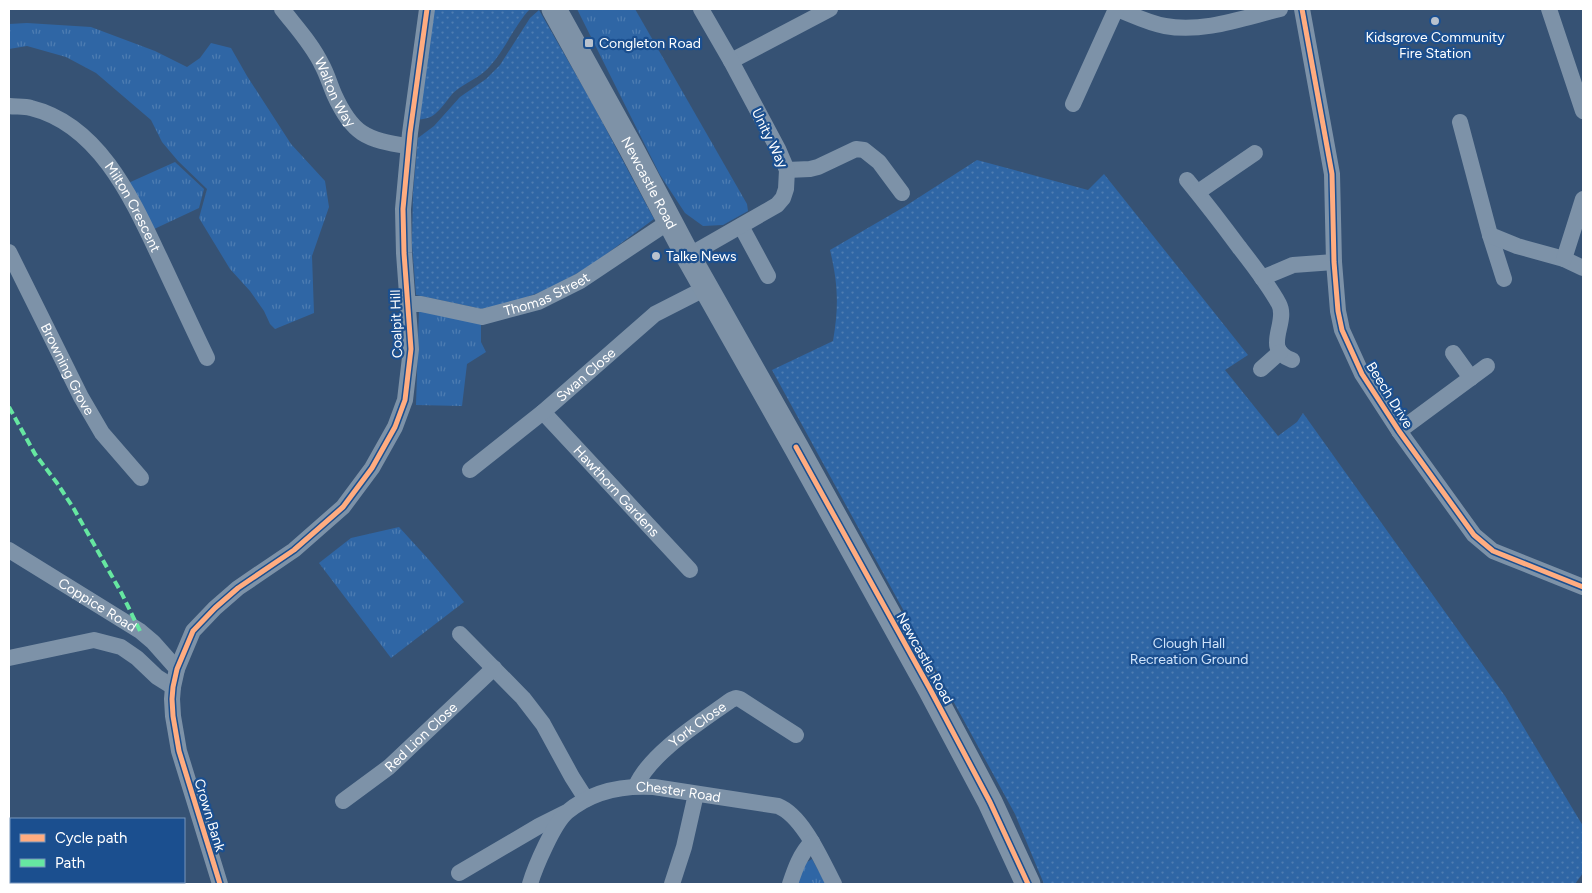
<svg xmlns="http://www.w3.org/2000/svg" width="1592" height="893" font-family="Figtree,sans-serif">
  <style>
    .grass { fill: url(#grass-tufts) }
    .park { fill: url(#park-dots) }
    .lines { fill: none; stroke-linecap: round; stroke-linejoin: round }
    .minor { stroke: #7d92a8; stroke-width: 16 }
    .highway { stroke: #7e92a7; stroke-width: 25 }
    .quiet { stroke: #66e7a1; stroke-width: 4; stroke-dasharray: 8 4; stroke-linecap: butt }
    .cycleway-casing { stroke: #1b4f8f; stroke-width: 8 }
    .cycleway { stroke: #ffac80; stroke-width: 5 }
    .poi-dot { fill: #b9c2ce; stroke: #1b4f8f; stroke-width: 2 }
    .labels { text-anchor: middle; stroke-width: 4.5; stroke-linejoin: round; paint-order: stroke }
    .poi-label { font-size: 14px; fill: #fff; stroke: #1b4f8f; text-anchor: start }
    .street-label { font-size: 14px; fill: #fff; stroke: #1b4f8f }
    .park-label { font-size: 14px; fill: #cfe3fa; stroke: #1b4f8f }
  </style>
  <defs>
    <pattern id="grass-tufts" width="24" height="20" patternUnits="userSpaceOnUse" patternTransform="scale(1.25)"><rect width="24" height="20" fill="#2f66a5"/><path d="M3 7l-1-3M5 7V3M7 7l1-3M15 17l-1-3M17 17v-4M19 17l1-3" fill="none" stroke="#4e7db2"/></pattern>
    <pattern id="park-dots" width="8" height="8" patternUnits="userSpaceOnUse" patternTransform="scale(1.25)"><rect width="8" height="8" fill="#2f66a5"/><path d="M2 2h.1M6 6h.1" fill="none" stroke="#4e7db2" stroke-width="1.8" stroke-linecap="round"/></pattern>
  </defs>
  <rect width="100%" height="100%" fill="#365274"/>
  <!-- grass -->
  <g class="grass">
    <polygon points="577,9 635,9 747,204 748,211 723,225 703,226 685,213 660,175"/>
    <polygon points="27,23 91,27 155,51 187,67 200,58 211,43 231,48 247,76 291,144 325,181 329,207 312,256 314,313 275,329 270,324 264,311 250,291 230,269 199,218 207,189 178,161 162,142 151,120 96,73 66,57 27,46 9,49 9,24"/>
    <polygon points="175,162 204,189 199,208 150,231 126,184"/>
    <polygon points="419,309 481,322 481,342 486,352 467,364 462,406 416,405"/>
    <polygon points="399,527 430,561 464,602 391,658 319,563 351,538"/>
    <polygon points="812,859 826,884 794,884 799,867"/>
  </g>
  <!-- park -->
  <g class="park">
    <path d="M434,9H530C514,26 506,48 490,66C480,78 464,83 453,93C447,100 442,108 435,114C431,118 423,119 417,120Z"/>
    <polygon points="539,10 591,101 654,219 590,266 551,288 514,302 482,309 416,295 412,244 413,193 418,138 434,126 460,97 486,79 500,65 530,18"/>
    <path d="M977,160L1088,190L1104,174L1248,355L1225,370L1278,436L1297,422L1303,413L1505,696L1583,826V873L1575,884H1044L1015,814L772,370L833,341C839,307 838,283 830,250L904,207Z"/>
  </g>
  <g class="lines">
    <!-- minor -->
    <g class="minor">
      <path id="s1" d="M282,9C296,27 312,44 322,65C327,74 330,85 334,94C352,134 366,140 408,146"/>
      <path d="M1117,9C1133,15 1148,23 1165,26C1203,33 1243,18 1280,9"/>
      <polyline points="1302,9 1332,174 1334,262 1338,311 1342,330 1362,374 1399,431 1474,535 1493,551 1583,587"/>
      <polyline points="1549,9 1583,111"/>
      <polyline points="731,61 830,9"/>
      <polyline points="1073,104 1116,9"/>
      <path id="s2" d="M9,106C16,107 24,106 31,108C100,125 133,201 160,258C176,292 191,325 207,358"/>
      <polyline points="1460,122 1490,235 1504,279"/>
      <polyline points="787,170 810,169 818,167 856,149 864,150 879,162 902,193"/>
      <path d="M1187,180C1205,202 1222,224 1239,247C1253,265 1268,284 1279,304C1289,323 1261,349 1292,360"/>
      <polyline points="1198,192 1255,153"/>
      <polyline points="741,226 768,276"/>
      <polyline points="1490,235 1517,246 1564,259 1583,268"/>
      <path id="s3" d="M9,252L81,397L102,433L141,478"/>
      <polyline points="688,256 777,205 783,198 786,189 787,170 778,149 731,61 701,9"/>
      <polyline points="1564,259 1583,199"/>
      <polyline points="1262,278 1293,265 1334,262"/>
      <path id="s4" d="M408,304H421L482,317L538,302L580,281L670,221"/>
      <polyline points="1453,353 1471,378"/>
      <polyline points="1261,369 1280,352"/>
      <path id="s5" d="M543,412L690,570"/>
      <polyline points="1399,431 1487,366"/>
      <path id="s6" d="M470,470L543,412L655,314L706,288"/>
      <path id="s7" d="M9,550L140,631L153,642L177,669"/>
      <polyline points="460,634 523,698 543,724 572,777 586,799"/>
      <polyline points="9,658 94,640 121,647 137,658 157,677 173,687"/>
      <path id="s8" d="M636,786C650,753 702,721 731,700L736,698L740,699L796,735"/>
      <path id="s9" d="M343,801L389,767L494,668"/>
      <polyline points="459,873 539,826 565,813"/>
      <polyline points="220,884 179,751 173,716 172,699 173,687 177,669 193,631 215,608 238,588 294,550 343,507 372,468 395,427 405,400 411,349 404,253 403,209 410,133 427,9"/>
      <path id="s10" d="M530,884C535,867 554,823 567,812C592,791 622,785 654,787L778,806C803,816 822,861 834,884"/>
      <polyline points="672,884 684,847 696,794"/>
      <path d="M790,884C795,869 800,854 812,842"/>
    </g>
    <!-- highway -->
    <path class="highway" id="s11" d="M554,9L631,148L688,256L796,447L930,689L990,802L1028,884"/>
    <!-- quiet -->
    <polyline class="quiet" points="9,407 35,454 57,483 74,509 122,594 140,631"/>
    <defs>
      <g id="cycleway">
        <polyline points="1302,9 1332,174 1334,262 1338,311 1342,330 1362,374 1399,431 1474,535 1493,551 1583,587"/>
        <polyline points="796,447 930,689 990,802 1028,884"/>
        <polyline points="220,884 179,751 173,716 172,699 173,687 177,669 193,631 215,608 238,588 294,550 343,507 372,468 395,427 405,400 411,349 404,253 403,209 410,133 427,9"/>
      </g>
    </defs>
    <!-- cycleway casing -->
    <use href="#cycleway" class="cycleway-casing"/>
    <!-- cycleway -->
    <use href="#cycleway" class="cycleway"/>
  </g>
  <!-- markers -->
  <g class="poi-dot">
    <circle cx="1435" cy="21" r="5"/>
    <rect x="584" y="38" width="10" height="10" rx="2.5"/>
    <circle cx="656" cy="256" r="5"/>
  </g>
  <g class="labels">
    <!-- poi labels -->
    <g class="poi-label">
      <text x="1435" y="42" text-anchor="middle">Kidsgrove Community<tspan x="1435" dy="16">Fire Station</tspan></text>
      <text x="599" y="48">Congleton Road</text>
      <text x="666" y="261">Talke News</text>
    </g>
    <!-- street labels -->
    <g class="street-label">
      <text dy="5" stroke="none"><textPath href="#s1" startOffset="99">Walton Way</textPath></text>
      <text transform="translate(770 138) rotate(64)" y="5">Unity Way</text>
      <text dy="5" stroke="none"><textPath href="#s11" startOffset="198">Newcastle Road</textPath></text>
      <text dy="5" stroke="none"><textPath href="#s2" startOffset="169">Milton Crescent</textPath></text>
      <text dy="5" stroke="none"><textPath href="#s4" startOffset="144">Thomas Street</textPath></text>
      <text transform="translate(396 324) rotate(-92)" y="5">Coalpit Hill</text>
      <text dy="5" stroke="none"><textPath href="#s3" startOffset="131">Browning Grove</textPath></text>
      <text dy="5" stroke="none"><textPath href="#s6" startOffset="150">Swan Close</textPath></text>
      <text transform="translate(1390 395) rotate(58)" y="5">Beech Drive</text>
      <text dy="5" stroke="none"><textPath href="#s5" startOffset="108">Hawthorn Gardens</textPath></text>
      <text dy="5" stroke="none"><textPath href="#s7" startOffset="104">Coppice Road</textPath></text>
      <text transform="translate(925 658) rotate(61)" y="5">Newcastle Road</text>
      <text dy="5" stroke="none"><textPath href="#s8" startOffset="88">York Close</textPath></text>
      <text dy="5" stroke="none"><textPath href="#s9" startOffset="101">Red Lion Close</textPath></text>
      <text dy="5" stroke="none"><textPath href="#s10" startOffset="199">Chester Road</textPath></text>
      <text transform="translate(210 815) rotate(73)" y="5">Crown Bank</text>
    </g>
    <!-- park labels -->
    <g class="park-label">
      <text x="1189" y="648">Clough Hall<tspan x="1189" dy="16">Recreation Ground</tspan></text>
    </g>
  </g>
  <!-- border -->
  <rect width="1592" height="893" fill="none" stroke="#ffffff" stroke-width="20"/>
  <!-- legend -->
  <rect x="10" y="818" width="175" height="65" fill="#1b4f8f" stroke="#7695bc"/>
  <rect x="20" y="834" width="25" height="8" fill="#ffac80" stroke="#7695bc"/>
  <text x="55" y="843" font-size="15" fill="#ffffff">Cycle path</text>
  <rect x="20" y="859" width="25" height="8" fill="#66e7a1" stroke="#7695bc"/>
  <text x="55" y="868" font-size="15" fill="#ffffff">Path</text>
</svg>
